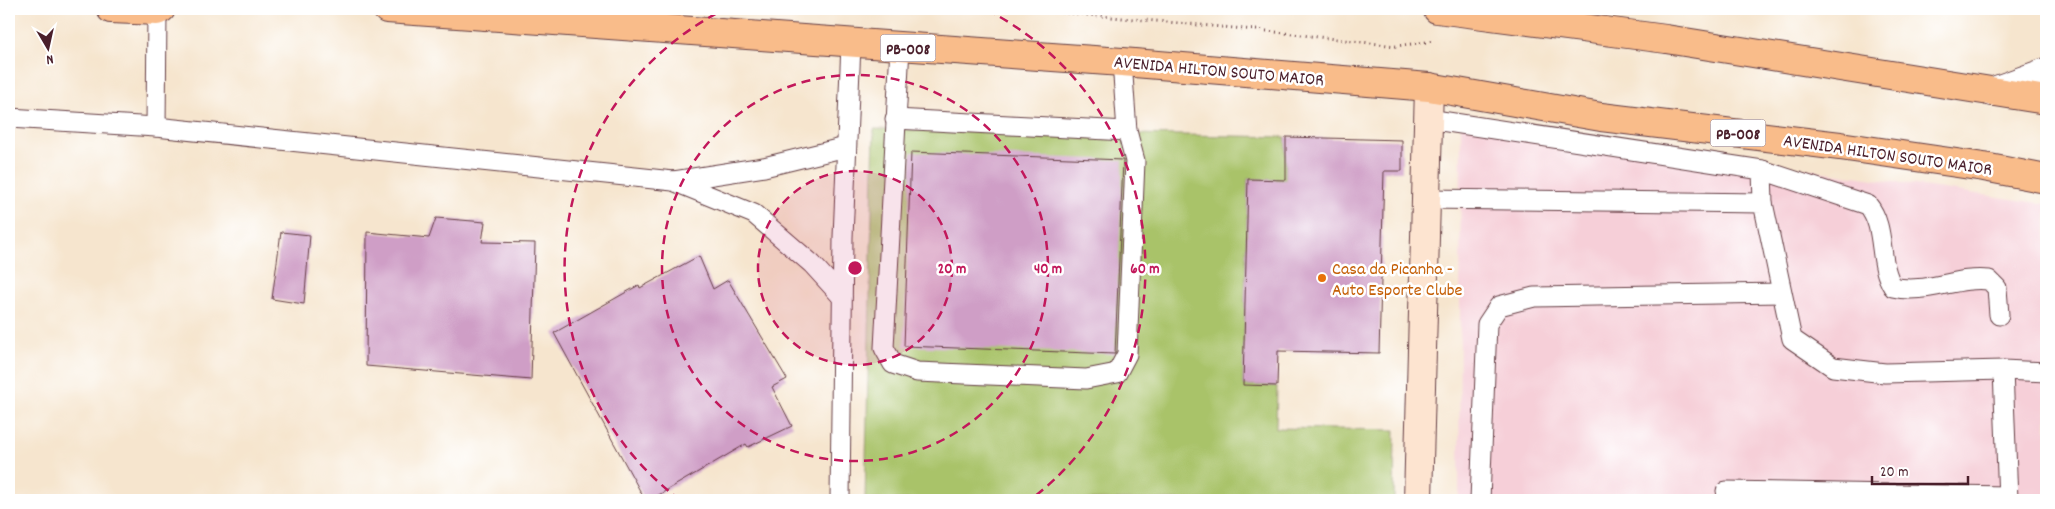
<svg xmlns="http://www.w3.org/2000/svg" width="2055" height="509" font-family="Dekko,sans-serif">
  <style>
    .built { fill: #f6cfd8 }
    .grass { fill: #a9c369; stroke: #7a714a }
    .building { fill: #cf9ec6 }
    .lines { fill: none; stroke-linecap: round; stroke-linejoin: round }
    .service-casing { stroke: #643d43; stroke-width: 21 }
    .tertiary-casing { stroke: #643d43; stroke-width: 30 }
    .secondary-casing { stroke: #643d43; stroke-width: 30 }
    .primary-casing { stroke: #643d43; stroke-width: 30 }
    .path { stroke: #643d43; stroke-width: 3; stroke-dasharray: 1 4; stroke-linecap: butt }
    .service { stroke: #fff; stroke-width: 19 }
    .tertiary { stroke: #fff; stroke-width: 28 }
    .secondary { stroke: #fde4d0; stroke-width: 28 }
    .primary { stroke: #f9bc8a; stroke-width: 28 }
    .ring { fill: none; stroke: #c2185b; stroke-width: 2.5; stroke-dasharray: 9 6 }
    .food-dot { fill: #e8710a; stroke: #fff; stroke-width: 2 }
    .labels { text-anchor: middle; stroke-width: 5; stroke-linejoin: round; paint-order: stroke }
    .shield { fill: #fff; stroke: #80626b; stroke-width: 1 }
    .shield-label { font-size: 16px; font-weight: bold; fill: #4a1f2b }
    .street-label { font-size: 18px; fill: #4a1f2b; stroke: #fff }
    .food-label { font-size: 18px; fill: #c56008; stroke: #fff; text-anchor: start }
    .centre { fill: #c2185b; stroke: #fff; stroke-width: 2.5 }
    .ring-label { font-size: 15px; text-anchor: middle; font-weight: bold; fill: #c2185b; stroke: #fff; stroke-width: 5; stroke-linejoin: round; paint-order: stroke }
  </style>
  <rect width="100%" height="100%" fill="#fff"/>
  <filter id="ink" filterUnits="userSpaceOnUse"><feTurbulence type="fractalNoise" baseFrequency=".02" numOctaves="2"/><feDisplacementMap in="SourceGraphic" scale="10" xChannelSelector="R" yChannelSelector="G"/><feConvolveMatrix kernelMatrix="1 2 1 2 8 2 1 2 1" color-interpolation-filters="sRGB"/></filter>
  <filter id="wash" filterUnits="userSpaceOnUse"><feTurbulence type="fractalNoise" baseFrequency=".0096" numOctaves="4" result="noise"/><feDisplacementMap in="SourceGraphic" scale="20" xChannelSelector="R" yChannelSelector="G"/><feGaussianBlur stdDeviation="1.12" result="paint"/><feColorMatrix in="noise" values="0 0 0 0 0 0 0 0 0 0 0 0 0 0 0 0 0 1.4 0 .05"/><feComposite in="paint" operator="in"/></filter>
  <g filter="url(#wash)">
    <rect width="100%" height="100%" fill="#f6e5ce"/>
    <!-- built -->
    <polygon class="built" points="1461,119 2046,204 2046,500 1459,500"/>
    <!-- grass -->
    <polygon class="grass" points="874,129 1286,137 1285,180 1248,179 1243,385 1277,386 1276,428 1395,430 1394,500 865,500"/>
    <g id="blocks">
      <!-- building -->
      <g class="building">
        <polygon points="1286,137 1402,140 1402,171 1384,171 1379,353 1278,351 1277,386 1243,385 1248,179 1286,180"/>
        <polygon points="911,152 1123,160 1115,354 904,346"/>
        <polygon points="436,218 485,222 482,242 535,243 531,380 366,366 367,232 429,238"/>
        <polygon points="281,232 310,235 304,304 272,299"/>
        <polygon points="699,256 713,289 728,280 787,379 772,387 792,426 748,447 746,444 650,500 645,500 554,333 639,285 640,288"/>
      </g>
    </g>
  </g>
  <g filter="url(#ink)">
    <use href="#blocks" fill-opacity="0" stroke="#643d43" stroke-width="1"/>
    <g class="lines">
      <defs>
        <g id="service">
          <polyline points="900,47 884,348 893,364 917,372 1086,379 1117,373 1127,354 1135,161 1127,131"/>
          <polyline points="9,118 156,127 673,181 754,214 812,264 842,297"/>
          <polyline points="895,119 1127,131 1122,62"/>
          <polyline points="1428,119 1762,170 1763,203"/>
          <polyline points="156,127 157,11"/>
          <path d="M1762,170L1868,205C1887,228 1877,262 1893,287C1925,295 1957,276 1989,280L1997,288L1999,315"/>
          <polyline points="674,181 764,167 846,147"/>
          <polyline points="1426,199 1763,203 1792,339 1833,367 1885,373 2003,370 2046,372"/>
          <polyline points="2003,370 2008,500"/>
          <polyline points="1726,491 2008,496"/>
          <polyline points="840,500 843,237 851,44"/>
          <polyline points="1480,500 1487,324 1499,306 1534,297 1782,293"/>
        </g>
        <polyline id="tertiary" points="1991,92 2046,72"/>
        <polyline id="secondary" points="1418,500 1429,87"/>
        <g id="primary">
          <polyline points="111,9 157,11 161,9"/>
          <polyline points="387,9 1122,62 1429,87 1601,117 1840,146 1984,167 2046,179"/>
          <polyline points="1437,9 1666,39 2046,100"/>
        </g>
      </defs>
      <!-- service casing -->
      <use href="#service" class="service-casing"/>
      <!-- tertiary casing -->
      <use href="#tertiary" class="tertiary-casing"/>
      <!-- secondary casing -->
      <use href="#secondary" class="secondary-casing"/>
      <!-- primary casing -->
      <use href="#primary" class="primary-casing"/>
      <!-- path -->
      <polyline class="path" points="1022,9 1267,31 1396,46 1434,41"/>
      <!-- service -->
      <use href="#service" class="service"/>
      <!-- tertiary -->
      <use href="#tertiary" class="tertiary"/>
      <!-- secondary -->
      <use href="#secondary" class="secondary"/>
      <!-- primary -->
      <use href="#primary" class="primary"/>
    </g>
  </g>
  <!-- distance rings -->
  <circle cx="855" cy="268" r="97" fill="#c2185b" fill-opacity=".12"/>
  <g class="ring">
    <circle cx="855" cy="268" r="97"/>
    <circle cx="855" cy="268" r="193"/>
    <path d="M680 500A290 290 0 0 1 723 10M987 10A290 290 0 0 1 1030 500"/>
  </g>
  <!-- markers -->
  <circle class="food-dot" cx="1322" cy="278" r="5"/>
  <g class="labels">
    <!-- shield labels -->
    <g class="shield">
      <rect x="880.5" y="34.5" width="55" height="27" rx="4"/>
      <rect x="1710.5" y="119.5" width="55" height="27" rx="4"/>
    </g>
    <g class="shield-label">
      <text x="908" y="54">PB-008</text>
      <text x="1738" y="139">PB-008</text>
    </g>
    <!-- street labels -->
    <g class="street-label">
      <text transform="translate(1219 70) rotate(5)" y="6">AVENIDA HILTON SOUTO MAIOR</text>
      <text transform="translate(1888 154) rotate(8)" y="6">AVENIDA HILTON SOUTO MAIOR</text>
    </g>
    <!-- food labels -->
    <g class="food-label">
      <text x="1332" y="274">Casa da Picanha -<tspan x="1332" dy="21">Auto Esporte Clube</tspan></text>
    </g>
  </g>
  <circle cx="855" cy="268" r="8" class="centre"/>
  <g class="ring-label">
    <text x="952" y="273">20 m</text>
    <text x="1048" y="273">40 m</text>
    <text x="1145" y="273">60 m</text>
  </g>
  <!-- margin -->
  <rect width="2055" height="509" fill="none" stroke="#fff" stroke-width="30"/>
  <!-- north arrow -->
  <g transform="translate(48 48) rotate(171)" stroke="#ffffff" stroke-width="4" paint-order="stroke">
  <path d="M0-4L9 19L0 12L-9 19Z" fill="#4a1f2b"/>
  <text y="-8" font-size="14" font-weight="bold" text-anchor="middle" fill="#4a1f2b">N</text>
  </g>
  <!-- scale -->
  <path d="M1872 476v8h96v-8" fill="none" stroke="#4a1f2b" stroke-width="2.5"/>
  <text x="1880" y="476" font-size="15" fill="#4a1f2b" stroke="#ffffff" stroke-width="4" paint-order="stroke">20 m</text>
</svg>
